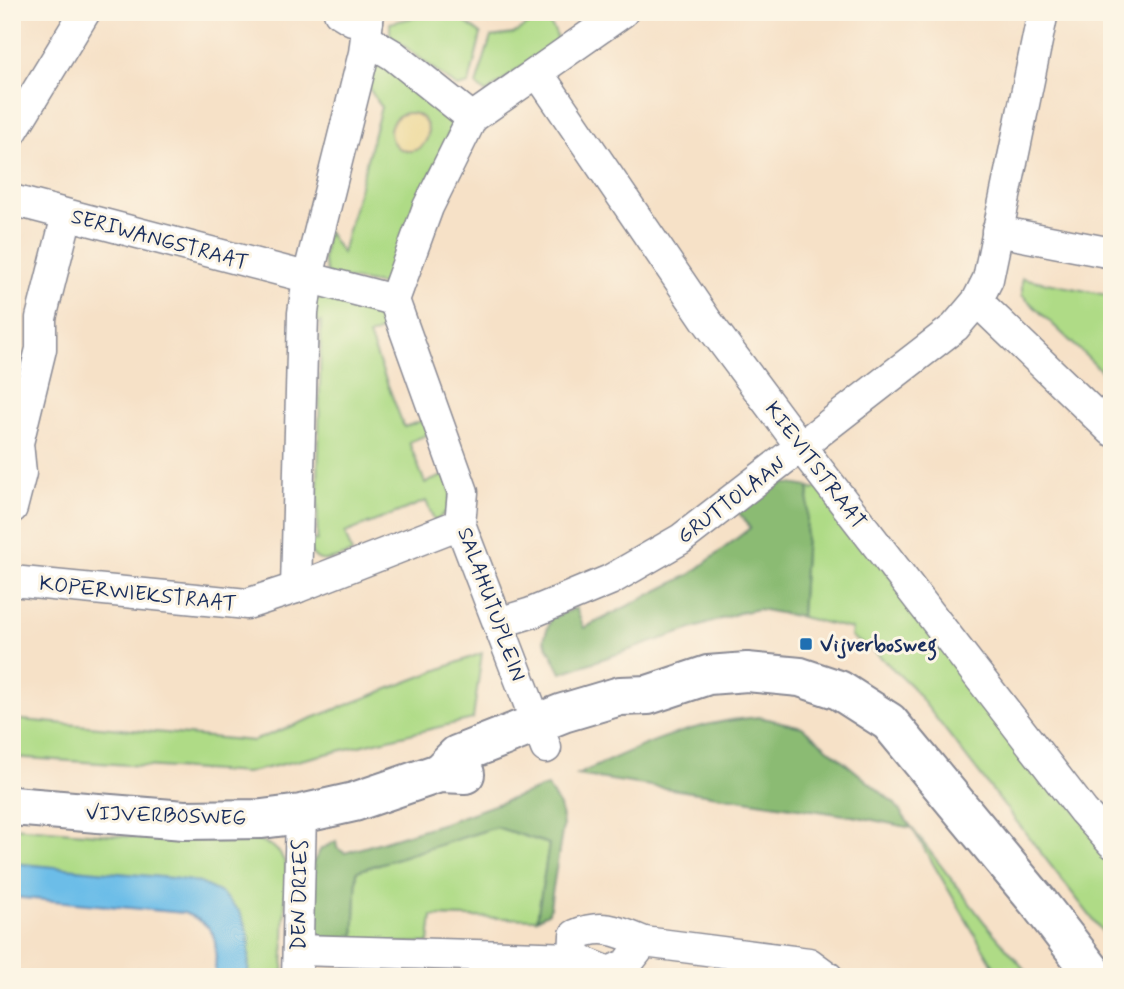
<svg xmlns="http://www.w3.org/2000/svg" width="1124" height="989" font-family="Mynerve,sans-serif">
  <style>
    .green { fill: #afdb86; stroke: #658572; stroke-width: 2 }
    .forest { fill: #8bbb73; stroke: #537568; stroke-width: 2 }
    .sand { fill: #eeda9e; stroke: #84847e; stroke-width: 2 }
    .water { fill: #6cbde8; stroke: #4476a3; stroke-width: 2 }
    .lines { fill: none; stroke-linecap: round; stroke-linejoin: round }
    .minor-casing { stroke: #888892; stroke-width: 33 }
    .secondary-casing { stroke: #888892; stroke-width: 42 }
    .minor { stroke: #fff; stroke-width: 30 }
    .secondary { stroke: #fff; stroke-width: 38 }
    .poi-dot { fill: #1f6fb2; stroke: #fcf5e5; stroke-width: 2.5 }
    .labels { text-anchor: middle; stroke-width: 6; stroke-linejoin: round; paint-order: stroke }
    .street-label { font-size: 21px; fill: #1b2f5e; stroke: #fcf5e5 }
    .poi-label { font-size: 21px; font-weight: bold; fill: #1b2f5e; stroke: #fcf5e5; text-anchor: start }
  </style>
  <rect width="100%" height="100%" fill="#fcf5e5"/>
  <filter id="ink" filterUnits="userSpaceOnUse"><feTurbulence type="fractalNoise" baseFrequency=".0143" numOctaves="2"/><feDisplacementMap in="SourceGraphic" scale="14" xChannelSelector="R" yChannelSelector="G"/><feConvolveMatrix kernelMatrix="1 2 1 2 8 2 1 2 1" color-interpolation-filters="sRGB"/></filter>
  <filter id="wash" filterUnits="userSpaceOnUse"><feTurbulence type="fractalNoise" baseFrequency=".00686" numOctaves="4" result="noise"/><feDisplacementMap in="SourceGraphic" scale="28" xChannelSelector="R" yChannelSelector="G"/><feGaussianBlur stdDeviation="1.57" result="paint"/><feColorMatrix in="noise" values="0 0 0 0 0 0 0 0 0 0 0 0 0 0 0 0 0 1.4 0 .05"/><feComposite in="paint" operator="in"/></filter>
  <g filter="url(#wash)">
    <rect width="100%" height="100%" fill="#f6e1c7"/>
    <!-- green -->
    <g class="green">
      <polygon points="437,12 458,12 465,22 481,34 469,84 457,87 390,35 390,23"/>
      <path d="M539,18C549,22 557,30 557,41L486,93L476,85L491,37L513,34Z"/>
      <polygon points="384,62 453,117 453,123 385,285 328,276 323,260 327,231 342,253 381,107 365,82 370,71"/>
      <polygon points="1022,278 1112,296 1112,381 1022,295"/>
      <path d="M315,295L377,304L388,328L369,336L404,427L424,420L429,434L409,442L425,483L445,475L451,492L449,509L435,522L426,501L345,533L352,553C329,560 315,570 306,541L317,540L321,322L308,321Z"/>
      <polygon points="819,486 1112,856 1112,944 911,686 873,650 851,637 852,629 801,617 809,487 813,490"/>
      <polygon points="482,653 473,719 246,773 12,757 12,719 253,741"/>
      <polygon points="12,827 159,839 255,840 272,846 280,853 286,865 283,977 248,977 249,940 198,882 12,863"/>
      <polygon points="496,827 549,844 537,919 432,916 429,943 354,942 357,871"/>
      <polygon points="912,828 985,923 1031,977 1000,977"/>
    </g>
    <!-- forest -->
    <g class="forest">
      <polygon points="776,479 781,485 784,483 809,487 801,617 758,609 739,613 561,673 544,639 551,618 576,608 584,628 691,574 750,528 737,510"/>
      <path d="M759,717L802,727L895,804L912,828L858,817L577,775C639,746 690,722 759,717Z"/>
      <polygon points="547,786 560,806 563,826 549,912 537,919 549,844 496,827 357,871 354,942 309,935 311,866 321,849 336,841 337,848 345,853 444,823"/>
    </g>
    <!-- sand -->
    <circle class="sand" cx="409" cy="132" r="19"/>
    <!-- water -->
    <path class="water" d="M12,863L172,878L198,882L221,893L239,911L246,926L249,940L248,977H215C216,941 221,927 184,913L12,897Z"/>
  </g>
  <g filter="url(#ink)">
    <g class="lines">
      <defs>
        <g id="minor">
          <polyline points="339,12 352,20 368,21"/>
          <polyline points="366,39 393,55 472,118"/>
          <polyline points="538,73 707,321 801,447 1083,811 1112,843"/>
          <polyline points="12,132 85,12"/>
          <polyline points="12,200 394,300"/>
          <polyline points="997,231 1112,253"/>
          <polyline points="977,301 1112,431"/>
          <polyline points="12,508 21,473 18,443 41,349 41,318 67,215"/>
          <polyline points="12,581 247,604 296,588 460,524"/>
          <polyline points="296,588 303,313 308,277 364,53 369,12"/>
          <polyline points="498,623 531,613 610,580 681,539 955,327 977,301 988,279 1043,12"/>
          <polyline points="546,748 460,524 463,492 394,300 428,207 472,118 623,12"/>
          <polyline points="298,950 574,958 609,972 627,964 644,942 809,963 828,977"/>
          <path d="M574,958L575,935C602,923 618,931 644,942"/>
          <polyline points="297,977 301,814"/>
        </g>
        <g id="secondary">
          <polyline points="439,773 457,755 563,713 620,696 648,695 708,675 747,672 800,677 839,690 889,722 1038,902 1096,977"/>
          <polyline points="12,806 184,820 262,819 301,814 354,802 439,773 465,774"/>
        </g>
      </defs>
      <!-- minor casing -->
      <use href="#minor" class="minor-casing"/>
      <!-- secondary casing -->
      <use href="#secondary" class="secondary-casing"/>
      <!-- minor -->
      <use href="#minor" class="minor"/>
      <!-- secondary -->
      <use href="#secondary" class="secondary"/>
    </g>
  </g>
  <!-- markers -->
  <rect class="poi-dot" x="799" y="637" width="14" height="14" rx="3.5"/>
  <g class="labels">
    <!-- street labels -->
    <g class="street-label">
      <text transform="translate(160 239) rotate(15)" y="7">SERIWANGSTRAAT</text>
      <text transform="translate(816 465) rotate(53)" y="7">KIEVITSTRAAT</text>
      <text transform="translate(731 500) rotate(-37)" y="7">GRUTTOLAAN</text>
      <text transform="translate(138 593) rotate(6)" y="7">KOPERWIEKSTRAAT</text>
      <text transform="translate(492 604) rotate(70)" y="7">SALAHUTUPLEIN</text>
      <text transform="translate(166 815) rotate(2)" y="7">VIJVERBOSWEG</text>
      <text transform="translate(299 895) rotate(-89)" y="7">DEN DRIES</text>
    </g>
    <!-- poi labels -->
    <g class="poi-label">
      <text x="820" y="651">Vijverbosweg</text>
    </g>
  </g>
  <!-- margin -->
  <rect width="1124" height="989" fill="none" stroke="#fcf5e5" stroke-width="42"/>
</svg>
